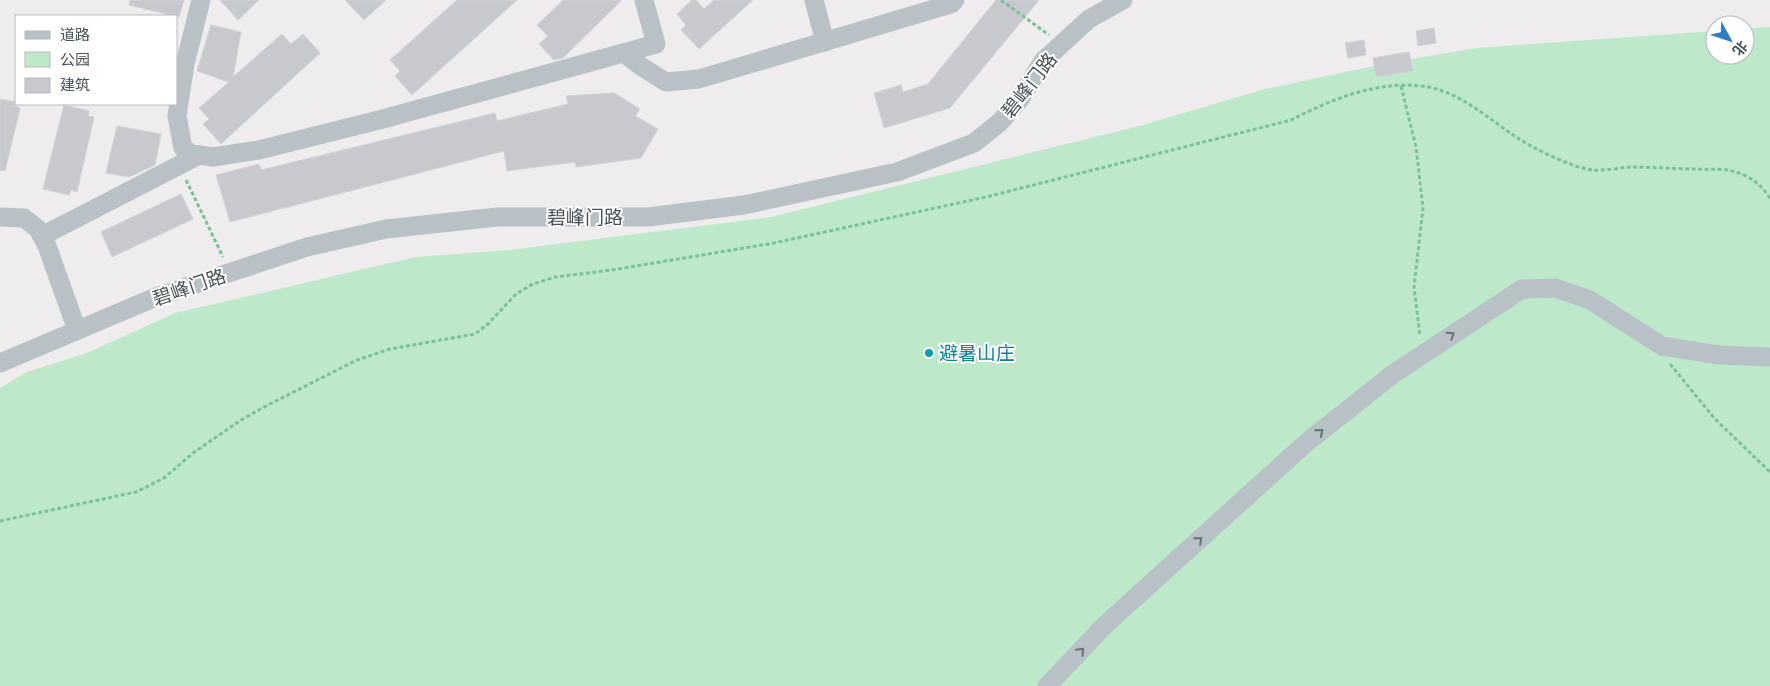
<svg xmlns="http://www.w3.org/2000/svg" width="1770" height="686" font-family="'Space Grotesk','Noto Sans SC',sans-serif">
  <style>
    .green { fill: #bee8ca }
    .building { fill: #c7c9ce; stroke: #d0d3d6 }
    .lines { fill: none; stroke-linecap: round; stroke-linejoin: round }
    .path { stroke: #7bc198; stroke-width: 3; stroke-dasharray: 4 2.5; stroke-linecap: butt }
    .minor { stroke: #b8c1c6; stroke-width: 19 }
    .oneway { stroke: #687278 }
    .culture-dot { fill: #0f9aa8; stroke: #fff; stroke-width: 2 }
    .labels { text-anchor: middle; stroke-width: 4; stroke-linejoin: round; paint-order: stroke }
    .street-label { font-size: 19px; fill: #465056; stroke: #fff }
    .culture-label { font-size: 19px; fill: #0d838f; stroke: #fff; text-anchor: start }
  </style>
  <rect width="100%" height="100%" fill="#eeecec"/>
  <!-- green -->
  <polygon class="green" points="1770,27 1770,686 0,686 0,388 27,372 87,353 175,313 416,257 509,250 771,217 1143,125 1265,89 1374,66 1373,58 1409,52 1411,59 1476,48 1715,31 1715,55 1745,55 1745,29"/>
  <!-- building -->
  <g class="building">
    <polygon points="130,0 184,0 179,17 129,5"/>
    <polygon points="220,0 259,0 238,20"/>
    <polygon points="345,0 386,0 364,20"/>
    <polygon points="457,0 517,0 412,95 395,76 400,71 390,60"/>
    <polygon points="563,0 622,0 563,58 554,60 539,44 548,36 537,25"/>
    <polygon points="692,0 696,0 704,9 714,0 753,0 699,49 681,30 686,25 677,14"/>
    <polygon points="996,0 1039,0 950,108 884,128 874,93 901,85 903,92 928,84"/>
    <polygon points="211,25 241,32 233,77 282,34 291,44 303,34 320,53 221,144 203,124 209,119 199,108 229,82 197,71"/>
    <polygon points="1434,28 1436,43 1418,46 1416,31"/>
    <polygon points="1364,40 1366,55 1348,58 1345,43"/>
    <polygon points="1409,52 1413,71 1376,77 1373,58"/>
    <polygon points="614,93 640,109 635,116 658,129 641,158 576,167 575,162 507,171 504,151 230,222 216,175 259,164 261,170 495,113 497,121 568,104 566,96"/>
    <polygon points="0,99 15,102 14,106 20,108 5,171 0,170"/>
    <polygon points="64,105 89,111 88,116 94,117 77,192 71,190 69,195 43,189"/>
    <polygon points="117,126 161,134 155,165 129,177 106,173"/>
    <polygon points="181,194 193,219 112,257 101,232"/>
  </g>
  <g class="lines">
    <!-- path -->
    <g class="path">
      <polyline points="1001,0 1049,35"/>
      <polyline points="1401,86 1416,147 1423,208 1414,287 1420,336"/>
      <polyline points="186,180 223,257"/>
      <polyline points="1670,364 1715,419 1770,472"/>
      <path d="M0,521L136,492L164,478L193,453L241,420L268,405L357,360L390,349L475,334L488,324L516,294L533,284L555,277L612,270L774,243L986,197L1291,120C1332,99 1380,79 1428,87C1461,93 1489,119 1516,137C1534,149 1571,167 1592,170C1604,171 1618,168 1630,167C1652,167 1675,169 1698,169C1708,170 1721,168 1732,171C1747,174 1763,185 1770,199"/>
    </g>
    <!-- minor -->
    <g class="minor">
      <polyline points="201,0 185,64 177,116 183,148 192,154 213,157 259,150 379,120 656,44 644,0"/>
      <polyline points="814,0 825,42"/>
      <polyline points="624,53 642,67 666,82 699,79 951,4 955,0"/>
      <polyline points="0,217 24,218 38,229 47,246 77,330"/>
      <polyline points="42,236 199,155"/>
      <polyline points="0,363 156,297 307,247 386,229 497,217 648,217 744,205 897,172 974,143 1000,122 1020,99 1043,61 1089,19 1123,0"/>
      <polyline points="1047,686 1105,625 1306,443 1393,374 1522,289 1555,288 1590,300 1662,346 1719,355 1770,357"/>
    </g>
  </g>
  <!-- one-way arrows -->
  <defs><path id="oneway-chevron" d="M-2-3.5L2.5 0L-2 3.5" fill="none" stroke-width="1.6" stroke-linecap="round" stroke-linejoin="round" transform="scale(1.25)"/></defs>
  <g class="oneway">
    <use href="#oneway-chevron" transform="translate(1451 335) rotate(-33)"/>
    <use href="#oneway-chevron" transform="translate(1320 432) rotate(-39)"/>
    <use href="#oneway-chevron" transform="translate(1199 540) rotate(-42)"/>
    <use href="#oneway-chevron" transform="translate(1081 651) rotate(-47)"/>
  </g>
  <!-- markers -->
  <circle class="culture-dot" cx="929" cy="353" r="5"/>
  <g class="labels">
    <!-- street labels -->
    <g class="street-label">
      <text transform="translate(1029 85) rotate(-52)" y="7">碧峰门路</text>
      <text x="585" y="224">碧峰门路</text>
      <text transform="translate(189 287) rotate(-19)" y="7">碧峰门路</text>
    </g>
    <!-- culture labels -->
    <g class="culture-label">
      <text x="939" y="360">避暑山庄</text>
    </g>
  </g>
  <!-- legend -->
  <rect x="15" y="15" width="162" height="90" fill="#ffffff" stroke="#b5b9bb"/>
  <rect x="25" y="31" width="25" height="8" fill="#b8c1c6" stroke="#b5b9bb"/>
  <text x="60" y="40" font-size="15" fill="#465056">道路</text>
  <rect x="25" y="52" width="25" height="15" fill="#bee8ca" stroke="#b5b9bb"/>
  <text x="60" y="65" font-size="15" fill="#465056">公园</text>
  <rect x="25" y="78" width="25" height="15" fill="#c7c9ce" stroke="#b5b9bb"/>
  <text x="60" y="90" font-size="15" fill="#465056">建筑</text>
  <!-- north arrow -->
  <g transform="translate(1730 40) rotate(130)"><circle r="24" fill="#ffffff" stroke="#b5b9bb"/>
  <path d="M0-4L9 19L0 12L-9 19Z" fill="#2f7ec5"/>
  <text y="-8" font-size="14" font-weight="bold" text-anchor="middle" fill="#465056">北</text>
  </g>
</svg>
